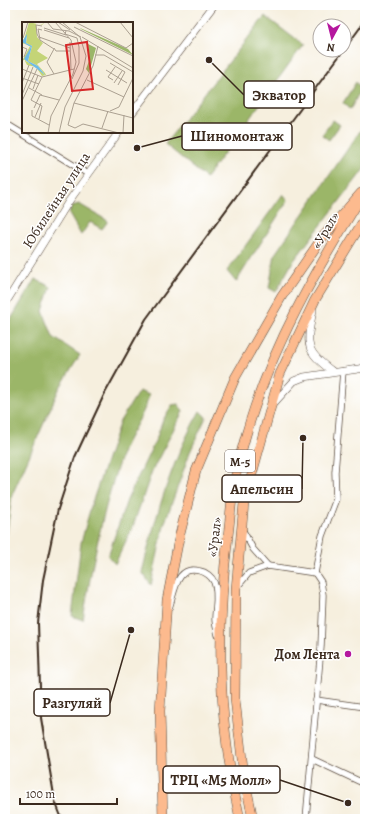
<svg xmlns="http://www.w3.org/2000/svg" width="370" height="824" font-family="Alegreya,serif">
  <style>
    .forest { fill: #9bb668; stroke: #6b7043 }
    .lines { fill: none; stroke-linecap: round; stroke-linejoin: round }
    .minor-casing { stroke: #57483b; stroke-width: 7 }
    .tertiary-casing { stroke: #57483b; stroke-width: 8 }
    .primary-casing { stroke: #57483b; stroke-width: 10 }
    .trunk-casing { stroke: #57483b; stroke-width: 10 }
    .minor { stroke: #fff; stroke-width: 5.5 }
    .tertiary { stroke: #fff; stroke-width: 7 }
    .primary { stroke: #fcba8e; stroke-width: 9 }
    .trunk { stroke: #fcba8e; stroke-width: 9 }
    .rail { stroke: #3b2a1e; stroke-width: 2 }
    .poi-dot { fill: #b5179e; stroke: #fff; stroke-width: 1.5 }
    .labels { text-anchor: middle; stroke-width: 3; stroke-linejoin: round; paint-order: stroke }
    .shield { fill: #fff; stroke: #766a62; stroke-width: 1 }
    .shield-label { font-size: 13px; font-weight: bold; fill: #3b2a1e }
    .street-label { font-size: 14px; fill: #3b2a1e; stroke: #fff }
    .poi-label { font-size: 14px; font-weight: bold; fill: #3b2a1e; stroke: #fff; text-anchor: end }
    .inset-road { fill: none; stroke: #aba091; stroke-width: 1 }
    .view { fill: #d62828; fill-opacity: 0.15; stroke: #d62828; stroke-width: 2 }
    .inset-edge { fill: none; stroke: #3b2a1e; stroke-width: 2 }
    .leader { fill: none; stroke: #3b2a1e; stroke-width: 1.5 }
    .callout-dot { fill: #3b2a1e; stroke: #fff; stroke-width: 1.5 }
    .callout { fill: #fff; stroke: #3b2a1e; stroke-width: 1.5 }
    .callout-label { font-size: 15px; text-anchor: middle; font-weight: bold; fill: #3b2a1e }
  </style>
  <rect width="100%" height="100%" fill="#fff"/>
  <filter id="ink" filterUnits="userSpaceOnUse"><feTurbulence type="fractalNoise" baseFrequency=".025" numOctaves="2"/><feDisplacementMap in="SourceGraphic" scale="8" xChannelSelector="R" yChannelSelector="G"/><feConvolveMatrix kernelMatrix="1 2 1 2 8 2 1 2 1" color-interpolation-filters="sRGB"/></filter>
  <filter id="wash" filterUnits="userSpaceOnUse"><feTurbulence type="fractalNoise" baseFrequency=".012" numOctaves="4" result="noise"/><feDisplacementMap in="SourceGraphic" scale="16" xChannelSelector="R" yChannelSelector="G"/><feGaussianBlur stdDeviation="0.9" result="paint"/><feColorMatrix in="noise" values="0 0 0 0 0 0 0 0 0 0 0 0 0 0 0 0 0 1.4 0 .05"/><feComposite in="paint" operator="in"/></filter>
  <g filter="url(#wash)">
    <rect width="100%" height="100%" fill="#f6efde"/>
    <!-- forest -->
    <g class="forest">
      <polygon points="265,16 303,45 206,178 165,144"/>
      <polygon points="356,82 361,89 350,110 343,103"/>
      <polygon points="333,120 340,125 329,140 322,135"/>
      <polygon points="365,124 365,168 292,263 276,292 269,288 275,254"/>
      <polygon points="283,194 288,200 236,282 227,271"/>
      <polygon points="79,204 108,221 102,229 90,222 81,235 69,214 72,206"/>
      <polygon points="35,279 51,287 43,311 53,337 80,355 59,389 12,495 5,546 5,329"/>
      <path d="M139,391L149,395C144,417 128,435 121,456C103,509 92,564 83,620L72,616L81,543L91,506L120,421Z"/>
      <polygon points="178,404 183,411 152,471 133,526 115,564 108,556 127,500 157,437 163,420 172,405"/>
      <path d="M200,411L206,417L190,452L164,525L151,585L142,572C156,516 171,461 200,411Z"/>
    </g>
  </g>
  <g filter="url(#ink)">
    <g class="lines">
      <defs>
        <g id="minor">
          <polyline points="5,123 88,174"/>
          <polyline points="242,529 253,549 268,566"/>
          <polyline points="237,587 249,573 268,566 315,573"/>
          <path d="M169,608C175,592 176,564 200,571C206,572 212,577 214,582C219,594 215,608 215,619C215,624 217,630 218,635"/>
          <polyline points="316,700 365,707"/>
          <polyline points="312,759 365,784"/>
          <polyline points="306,819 321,647 323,595 321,582 315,573 322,536 336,499 335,472 343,371"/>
        </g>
        <g id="tertiary">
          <polyline points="132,113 214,5"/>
          <polyline points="5,304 69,201 119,132"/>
          <path d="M313,310C307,343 303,350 332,371"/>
          <polyline points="273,404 294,381 304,377 365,368"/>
        </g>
        <polyline id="primary" points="163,819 160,711 167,600 179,538 196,471 235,378 282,296 322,238 361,193"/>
        <g id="trunk">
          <path d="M240,819C218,723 216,633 228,536C230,520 231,505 233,490C236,471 241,452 246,435C271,347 317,268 365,191"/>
          <polyline points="253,819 244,776 235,699 236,589 244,503 280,374 315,300 365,218"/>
        </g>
      </defs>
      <!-- minor casing -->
      <use href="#minor" class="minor-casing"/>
      <!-- tertiary casing -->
      <use href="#tertiary" class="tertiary-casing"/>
      <!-- primary casing -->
      <use href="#primary" class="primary-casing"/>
      <!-- trunk casing -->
      <use href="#trunk" class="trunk-casing"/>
      <!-- minor -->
      <use href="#minor" class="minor"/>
      <!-- tertiary -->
      <use href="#tertiary" class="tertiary"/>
      <!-- primary -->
      <use href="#primary" class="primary"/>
      <!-- trunk -->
      <use href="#trunk" class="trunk"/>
      <!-- rail -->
      <polyline class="rail" points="62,819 55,801 41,718 38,623 43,580 58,509 75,457 104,395 146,319 365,21"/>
    </g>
  </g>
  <!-- markers -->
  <circle class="poi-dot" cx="348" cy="654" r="4"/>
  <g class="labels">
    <!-- shield labels -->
    <rect class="shield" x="225" y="450" width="30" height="22" rx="3"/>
    <g class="shield-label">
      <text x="240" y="466">М-5</text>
    </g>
    <!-- street labels -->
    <g class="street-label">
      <text transform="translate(56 200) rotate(-57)" y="5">Юбилейная улица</text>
      <text transform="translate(325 230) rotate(-59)" y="5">«Урал»</text>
      <text transform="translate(214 537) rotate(-83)" y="5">«Урал»</text>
    </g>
    <!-- poi labels -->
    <g class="poi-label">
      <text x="340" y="659">Дом Лента</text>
    </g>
  </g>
  <!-- overview -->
  <g transform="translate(22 22)">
    <rect width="111" height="111" fill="#f6efde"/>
    <path d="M7,0L19,3L23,0L20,3L14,2L15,15L21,21L15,29L26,36L15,42L23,51L24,53L20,54L14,45L5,43L3,39L4,37L0,39L8,24L0,21L2,19L3,22L8,23L9,25L4,39L13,44L23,53L16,44L6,39L10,24L4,21L5,14L3,18H0V17L2,18Z" fill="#c4d477"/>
    <path d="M58,6L106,27L111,33L59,7ZM66,22L74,26L67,51L64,47L67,39Z" fill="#9bb668"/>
    <path d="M5,12L4,21L10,24L6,39L16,44L23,53L2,37L9,25L0,20Z" fill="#6fbce9"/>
    <path class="inset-road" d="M25,0L31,7L47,9L59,15M36,0L48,8M53,0L104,26L111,21M98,0L111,16M20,4L14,3L15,12L18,18L32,27L25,40L32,52M52,5L111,34M22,6L44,13M22,8L47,16M44,9L43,12L55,16L57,25V41L50,57M17,15L48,26M60,15L111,46M1,16L6,0M18,17L16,7L20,8M48,20L49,48M76,24L71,44L52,81L46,103L53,106L61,102L97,111M0,25L5,27L2,35M32,26L34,29H48M73,33H82L111,50M88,41L103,50L96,63M0,47L20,55L52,47M84,48L105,61M0,56L17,62M65,58L102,75M91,58L86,55L93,45M0,61L7,43M92,61L100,49M7,66L20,73M11,67L16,53M0,73L11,45M0,79L15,47M52,81L111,96M12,86L18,73L37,78M10,88V94L27,103M88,89L97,85L111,56M13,95L19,81M17,97L20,84L9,78L20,55M80,106L86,89M26,111L29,94L51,52L54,40L49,18L33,0M37,111L43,85L61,49L64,34L58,15L40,0M71,111H84M101,111L102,93"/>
    <path class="view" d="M65,20L71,67L50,69L44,23Z"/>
    <rect width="111" height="111" class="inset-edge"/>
  </g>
  <!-- callouts -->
  <path class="leader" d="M209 60L244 95M137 148L182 136M303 438L302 489M131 630L110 703M348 803L280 780"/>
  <g class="callout-dot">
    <circle cx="209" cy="60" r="4"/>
    <circle cx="137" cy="148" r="4"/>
    <circle cx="303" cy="438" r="4"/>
    <circle cx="131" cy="630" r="4"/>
    <circle cx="348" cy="803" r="4"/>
  </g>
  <g class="callout">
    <rect x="244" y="81" width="70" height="27" rx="4"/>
    <rect x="182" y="123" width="110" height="27" rx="4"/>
    <rect x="222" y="475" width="80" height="27" rx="4"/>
    <rect x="34" y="689" width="76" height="27" rx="4"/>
    <rect x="163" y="766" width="117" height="27" rx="4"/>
  </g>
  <g class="callout-label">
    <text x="279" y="100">Экватор</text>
    <text x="237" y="141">Шиномонтаж</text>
    <text x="262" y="494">Апельсин</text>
    <text x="72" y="708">Разгуляй</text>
    <text x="221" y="785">ТРЦ «М5 Молл»</text>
  </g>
  <!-- margin -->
  <rect width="370" height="824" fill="none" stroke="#fff" stroke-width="20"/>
  <!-- north arrow -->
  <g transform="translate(332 38) rotate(187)"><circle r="19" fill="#ffffff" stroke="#b1aaa5"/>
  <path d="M0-3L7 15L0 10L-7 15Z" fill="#b5179e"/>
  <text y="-6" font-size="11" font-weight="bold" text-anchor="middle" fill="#3b2a1e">N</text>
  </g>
  <!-- scale -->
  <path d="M20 798v6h97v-6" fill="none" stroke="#3b2a1e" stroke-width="2"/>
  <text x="26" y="798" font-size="12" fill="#3b2a1e" stroke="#ffffff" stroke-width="3" paint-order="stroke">100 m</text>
</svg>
